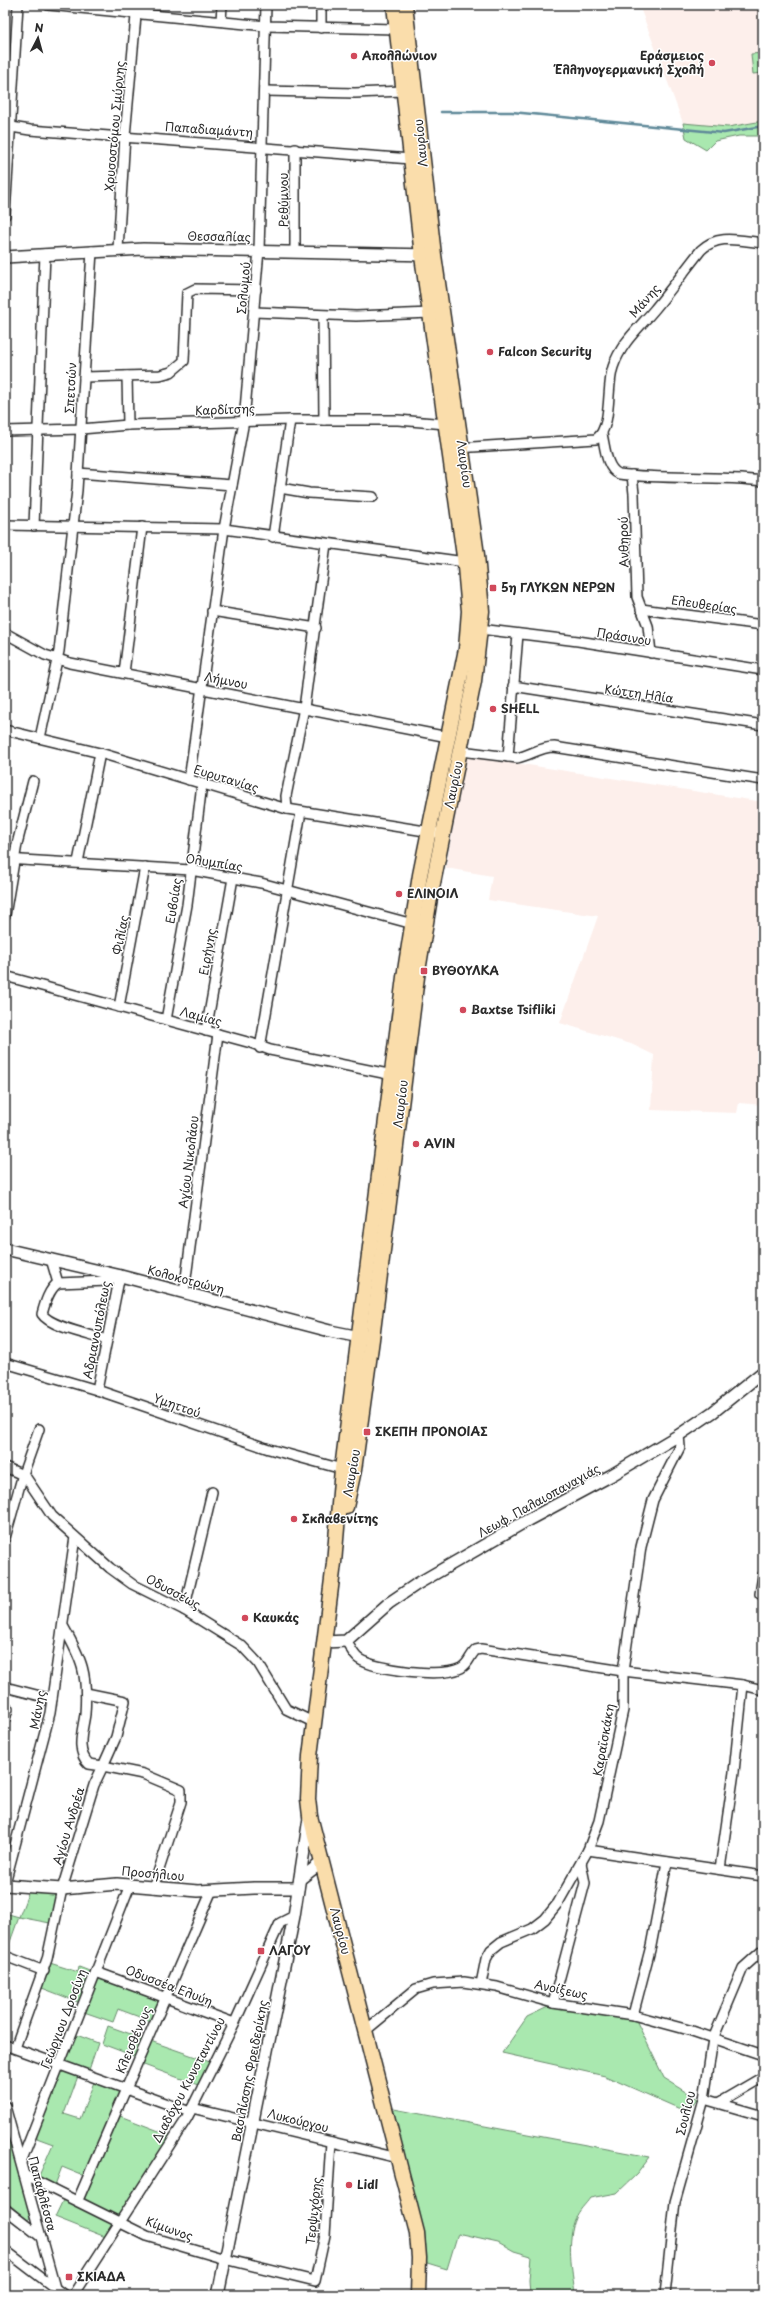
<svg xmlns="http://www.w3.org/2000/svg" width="768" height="2300" font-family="'Playpen Sans',sans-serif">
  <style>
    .built { fill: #fdefeb }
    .green { fill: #a9e8af; stroke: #6a8a6d }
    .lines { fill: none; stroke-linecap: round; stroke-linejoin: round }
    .stream { stroke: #5f8999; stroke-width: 2.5 }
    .minor-casing { stroke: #2b2b2b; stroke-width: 12 }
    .tertiary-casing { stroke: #2b2b2b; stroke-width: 14 }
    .primary-casing { stroke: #2b2b2b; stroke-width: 17 }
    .minor { stroke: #fff; stroke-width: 9 }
    .tertiary { stroke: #fff; stroke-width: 11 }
    .primary { stroke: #faddab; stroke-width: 14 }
    .poi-dot { fill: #d1495b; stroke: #fff; stroke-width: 1.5 }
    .labels { text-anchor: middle; stroke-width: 3; stroke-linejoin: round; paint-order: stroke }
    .poi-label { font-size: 12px; font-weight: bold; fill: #2b2b2b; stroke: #fff; text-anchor: start }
    .street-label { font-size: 12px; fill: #2b2b2b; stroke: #fff }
  </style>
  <rect width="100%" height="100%" fill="#fff"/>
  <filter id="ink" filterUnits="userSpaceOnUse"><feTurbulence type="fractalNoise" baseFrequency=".025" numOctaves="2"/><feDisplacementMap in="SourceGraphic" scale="8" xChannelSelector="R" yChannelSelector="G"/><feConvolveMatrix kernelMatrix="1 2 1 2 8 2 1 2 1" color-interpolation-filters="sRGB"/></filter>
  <g filter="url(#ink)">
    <!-- built -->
    <g class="built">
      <polygon points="639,5 763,5 763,121 728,127 683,123"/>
      <polygon points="465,755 763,802 763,1105 739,1103 737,1113 651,1110 654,1055 631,1044 560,1023 598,916 488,900 492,876 446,868"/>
    </g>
    <!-- green -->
    <g class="green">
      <polygon points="763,53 763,73 753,74 751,54"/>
      <polygon points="763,121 763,136 739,136 715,141 706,150 686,138 683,123 728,127"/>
      <polygon points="29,1891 57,1894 50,1923 19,1917 6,1953 5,1913 19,1917"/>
      <polygon points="50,1963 78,1972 79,1967 162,1999 150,2021 118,2009 113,2022 84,2012 86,2005 42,1988"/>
      <polygon points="550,2006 636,2020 664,2078 698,2099 687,2112 605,2076 502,2053 527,2017"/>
      <polygon points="108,2026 210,2062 198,2085 133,2061 134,2056 102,2044"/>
      <polygon points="74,2034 98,2043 89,2070 81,2068 64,2114 80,2119 94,2082 123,2091 84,2176 62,2167 55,2185 38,2178 53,2144 34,2137"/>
      <path d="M394,2109L650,2157L637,2174L617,2193L590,2198C586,2204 578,2211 576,2218C566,2241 572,2270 575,2293L530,2295L529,2280L531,2256L514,2251L498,2242L458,2233L447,2269L424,2262L389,2112Z"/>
      <polygon points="120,2116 172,2136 108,2238 55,2217 64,2198 80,2205"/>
      <polygon points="5,2124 32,2215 28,2220 5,2201"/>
    </g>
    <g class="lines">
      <!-- stream -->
      <polyline class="stream" points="441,112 512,112 724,133 763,126"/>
      <defs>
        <g id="minor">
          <polyline points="48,5 266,26 396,29"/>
          <polyline points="321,5 321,28"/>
          <polyline points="221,21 222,5"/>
          <polyline points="265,91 355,93 403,91"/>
          <polyline points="5,126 30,130 411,159"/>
          <polyline points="5,215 18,5"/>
          <polyline points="118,249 125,136 137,5"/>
          <polyline points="295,251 295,149"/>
          <polyline points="254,312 356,316 431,313"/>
          <polyline points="323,316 324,420"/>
          <polyline points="127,376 128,425"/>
          <polyline points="84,377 160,375 171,372 184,361 187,293 195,289 256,290"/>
          <polyline points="5,431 81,429 128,425 290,420 398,420 446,424"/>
          <path d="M602,434C605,446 606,469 619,474C667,480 715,475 763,481"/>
          <path d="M457,448L596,439C613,427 606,387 613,367C621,343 638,329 654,310C670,291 685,270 701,250C719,233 740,241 763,243"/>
          <polyline points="78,473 232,485"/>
          <polyline points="632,475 634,494 637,597 648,626 651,653"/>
          <polyline points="280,488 309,493 373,497"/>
          <polyline points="5,525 224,529 465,562"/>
          <polyline points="34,526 45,254"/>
          <polyline points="273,537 290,420"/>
          <polyline points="641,609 763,625"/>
          <polyline points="212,611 316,628"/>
          <polyline points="480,629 578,641 763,670"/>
          <polyline points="5,633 45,655 70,663 448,737"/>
          <polyline points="124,673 142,527"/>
          <polyline points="513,686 763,725"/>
          <polyline points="5,730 100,753 287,809 444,834"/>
          <polyline points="40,738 59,651 77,490 92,251"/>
          <path d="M461,751L517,758C531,755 540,747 554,747L763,780"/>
          <polyline points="508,757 518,634"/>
          <polyline points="189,780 224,529 244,421 259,250 266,5"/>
          <polyline points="287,809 286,796 304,708 326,544"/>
          <polyline points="5,859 191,870 261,883 413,924"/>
          <polyline points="78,862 100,753"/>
          <polyline points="5,915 17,844 33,781"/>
          <polyline points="5,976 251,1043 270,1050 393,1075"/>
          <polyline points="119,1007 145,867"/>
          <polyline points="166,1020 187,905 202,784"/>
          <polyline points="206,1031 233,878"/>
          <polyline points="260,1048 301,812"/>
          <polyline points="51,1259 58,1283"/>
          <polyline points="184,1293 218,1034"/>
          <path d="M107,1340C92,1335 50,1327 42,1314C45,1303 49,1289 58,1283L108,1281L117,1275"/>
          <polyline points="5,1363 97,1390 269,1449 342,1469"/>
          <polyline points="97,1390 120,1275"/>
          <polyline points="5,1467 25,1476 52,1516 110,1568 132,1584 184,1610 242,1646 258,1663 286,1709 315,1723"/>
          <polyline points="5,1538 23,1474 39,1429"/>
          <polyline points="760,1594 763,1575"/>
          <polyline points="184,1610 212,1492"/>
          <path d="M346,1641C350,1646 353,1655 359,1659C376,1670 442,1678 461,1668C469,1664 470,1655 476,1650L481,1649L623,1671L743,1685L763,1690"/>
          <polyline points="5,1687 52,1699"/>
          <polyline points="86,1693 125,1701 116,1737 103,1766 143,1774 181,1790 181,1802 153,1888"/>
          <polyline points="5,1719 8,1709"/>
          <polyline points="588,1850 763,1876"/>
          <polyline points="720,1869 734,1772 743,1685"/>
          <polyline points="5,1883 50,1713 75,1537"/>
          <polyline points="5,1956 44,1971"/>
          <polyline points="96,1972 234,2023"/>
          <polyline points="481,1984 486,1959 491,1950 501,1942 532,1929 545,1919 558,1903 588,1850 599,1821 623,1710 623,1671 641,1547 653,1500 680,1447 679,1435"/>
          <polyline points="553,2003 585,1883 581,1863"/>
          <polyline points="633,2015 651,1946 667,1862"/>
          <polyline points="365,2031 416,1989 433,1984 464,1982 497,1987 553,2003 633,2015 689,2030 763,2055"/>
          <polyline points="5,2045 190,2112"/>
          <path d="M15,2048L47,1959L62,1889L94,1785L103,1766L89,1764C75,1751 83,1730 85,1714C88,1673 82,1660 63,1626"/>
          <polyline points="704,2099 763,2116"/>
          <polyline points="720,2102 763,2077"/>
          <polyline points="5,2106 55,2288"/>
          <polyline points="192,2108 398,2158"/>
          <polyline points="21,2162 130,1885"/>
          <polyline points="24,2175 147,2236 225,2259 315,2281 325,2235 331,2142"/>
          <polyline points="78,2200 212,1890"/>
          <polyline points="5,2209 41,2237"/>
          <polyline points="5,2250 64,2295"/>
          <polyline points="73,2295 187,2118 236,2020 280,1923 294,1916"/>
          <polyline points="665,2295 675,2202 704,2099 713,2039 743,1968 763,1950"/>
        </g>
        <g id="tertiary">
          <polyline points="5,257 143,249 430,255"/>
          <polyline points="5,1249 117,1275 330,1331 365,1338"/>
          <polyline points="325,1642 346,1641 389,1603 417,1584 528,1520 610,1476 679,1435 713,1412 763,1372"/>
          <polyline points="300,1879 317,1866 322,1865"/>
          <polyline points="5,1885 62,1889 117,1884 198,1891 254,1888 298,1888"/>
          <polyline points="218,2295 294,1916 309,1818"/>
        </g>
        <g id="primary">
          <polyline points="394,5 422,256 464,556 469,611 466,649 420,875 404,977 342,1469 334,1563 310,1756 308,1799 310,1816 417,2233 419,2258 418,2295"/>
          <polyline points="346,1507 354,1470 372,1339 417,977 430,898 474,681 482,611 477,555 434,255 405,5"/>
        </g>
      </defs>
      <!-- minor casing -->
      <use href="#minor" class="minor-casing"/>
      <!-- tertiary casing -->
      <use href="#tertiary" class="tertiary-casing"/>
      <!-- primary casing -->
      <use href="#primary" class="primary-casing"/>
      <!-- minor -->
      <use href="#minor" class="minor"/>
      <!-- tertiary -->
      <use href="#tertiary" class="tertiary"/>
      <!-- primary -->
      <use href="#primary" class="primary"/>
    </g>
  </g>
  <!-- markers -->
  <g class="poi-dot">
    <circle cx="354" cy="56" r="4"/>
    <circle cx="712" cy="63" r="4"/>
    <circle cx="490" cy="352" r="4"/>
    <rect x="489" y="584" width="8" height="8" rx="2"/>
    <circle cx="493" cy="709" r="4"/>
    <circle cx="399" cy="894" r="4"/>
    <rect x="420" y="967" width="8" height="8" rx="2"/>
    <circle cx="463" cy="1010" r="4"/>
    <circle cx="416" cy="1144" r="4"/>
    <rect x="363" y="1428" width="8" height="8" rx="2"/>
    <circle cx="294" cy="1519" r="4"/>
    <circle cx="245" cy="1618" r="4"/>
    <rect x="257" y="1947" width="8" height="8" rx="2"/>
    <circle cx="349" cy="2185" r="4"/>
    <rect x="65" y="2273" width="8" height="8" rx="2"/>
  </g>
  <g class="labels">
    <!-- poi labels -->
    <g class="poi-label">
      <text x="362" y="60">Απολλώνιον</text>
      <text x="704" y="60" text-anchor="end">Εράσμειος<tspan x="704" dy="14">Έλληνογερμανική Σχολή</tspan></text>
      <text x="498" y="356">Falcon Security</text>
      <text x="501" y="592">5η ΓΛΥΚΏΝ ΝΕΡΏΝ</text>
      <text x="501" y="713">SHELL</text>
      <text x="407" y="898">ΕΛΙΝΟΙΛ</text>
      <text x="432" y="975">ΒΥΘΟΥΛΚΑ</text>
      <text x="471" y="1014">Baxtse Tsifliki</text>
      <text x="424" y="1148">AVIN</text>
      <text x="375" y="1436">ΣΚΕΠΗ ΠΡΟΝΟΙΑΣ</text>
      <text x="302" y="1523">Σκλαβενίτης</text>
      <text x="253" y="1622">Καυκάς</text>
      <text x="269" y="1955">ΛΑΓΟΥ</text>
      <text x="357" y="2189">Lidl</text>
      <text x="77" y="2281">ΣΚΙΑΔΑ</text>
    </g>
    <!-- street labels -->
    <g class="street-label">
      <text transform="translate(115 126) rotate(-85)" y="4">Χρυσοστόμου Σμύρνης</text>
      <text transform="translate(209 130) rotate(4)" y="4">Παπαδιαμάντη</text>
      <text transform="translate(421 143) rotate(-96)" y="4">Λαυρίου</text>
      <text transform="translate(284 200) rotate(-90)" y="4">Ρεθύμνου</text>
      <text transform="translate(219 237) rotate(1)" y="4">Θεσσαλίας</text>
      <text transform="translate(244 288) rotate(-85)" y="4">Σολωμού</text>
      <text transform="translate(645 301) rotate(-49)" y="4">Μάνης</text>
      <text transform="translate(71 388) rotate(-87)" y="4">Σπετσών</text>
      <text transform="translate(225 410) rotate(-2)" y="4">Καρδίτσης</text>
      <text transform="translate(464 464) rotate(82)" y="4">Λαυρίου</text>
      <text transform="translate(624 542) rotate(-91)" y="4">Ανθηρού</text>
      <text transform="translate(704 605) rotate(8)" y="4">Ελευθερίας</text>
      <text transform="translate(624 637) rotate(9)" y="4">Πράσινου</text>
      <text transform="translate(226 681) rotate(11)" y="4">Λήμνου</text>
      <text transform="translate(639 694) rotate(8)" y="4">Κώττη Ηλία</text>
      <text transform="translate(226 779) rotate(17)" y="4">Ευρυτανίας</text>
      <text transform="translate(454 785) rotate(-78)" y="4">Λαυρίου</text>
      <text transform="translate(214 863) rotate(9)" y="4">Ολυμπίας</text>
      <text transform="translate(174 901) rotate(-81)" y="4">Ευβοίας</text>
      <text transform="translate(121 935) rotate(-79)" y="4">Φιλίας</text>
      <text transform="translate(208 952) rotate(-80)" y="4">Ειρήνης</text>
      <text transform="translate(201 1017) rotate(15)" y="4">Λαμίας</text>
      <text transform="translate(401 1104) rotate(-83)" y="4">Λαυρίου</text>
      <text transform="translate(189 1162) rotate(-83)" y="4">Αγίου Νικολάου</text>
      <text transform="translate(186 1280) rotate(15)" y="4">Κολοκοτρώνη</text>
      <text transform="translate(97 1330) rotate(-79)" y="4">Αδριανουπόλεως</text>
      <text transform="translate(177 1406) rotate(19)" y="4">Υμηττού</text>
      <text transform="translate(352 1473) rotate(-80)" y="4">Λαυρίου</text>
      <text transform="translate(539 1501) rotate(-29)" y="4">Λεωφ. Παλαιοπαναγιάς</text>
      <text transform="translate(173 1592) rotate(28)" y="4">Οδυσσέως</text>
      <text transform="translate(38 1710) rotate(-79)" y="4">Μάνης</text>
      <text transform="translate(604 1740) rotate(-80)" y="4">Καραϊσκάκη</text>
      <text transform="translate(69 1826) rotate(-73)" y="4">Αγίου Ανδρέα</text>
      <text transform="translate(153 1874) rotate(5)" y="4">Προσήλιου</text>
      <text transform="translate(340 1931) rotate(75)" y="4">Λαυρίου</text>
      <text transform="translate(169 1986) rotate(21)" y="4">Οδυσσέα Ελυύη</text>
      <text transform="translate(561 1990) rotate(12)" y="4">Ανοίξεως</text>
      <text transform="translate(64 2019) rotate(-69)" y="4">Γεώργιου Δροσίνη</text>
      <text transform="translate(134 2040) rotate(-67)" y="4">Κλεισθένους</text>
      <text transform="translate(250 2071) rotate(-79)" y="4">Βασιλίσσης Φρειδερίκης</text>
      <text transform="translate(189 2080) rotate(-62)" y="4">Διαδόχου Κωνσταντίνου</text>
      <text transform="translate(686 2113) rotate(-76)" y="4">Σουλίου</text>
      <text transform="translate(298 2121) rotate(14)" y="4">Λυκούργου</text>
      <text transform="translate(42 2194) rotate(75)" y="4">Παπαφλέσσα</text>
      <text transform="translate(314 2211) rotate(-84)" y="4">Τερψιχόρης</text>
      <text transform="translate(169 2229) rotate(19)" y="4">Κίμωνος</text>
    </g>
  </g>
  <!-- margin -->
  <rect width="768" height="2300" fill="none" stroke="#fff" stroke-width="20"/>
  <rect x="10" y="10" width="748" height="2280" fill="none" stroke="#2b2b2b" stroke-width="1.5" filter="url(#ink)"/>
  <!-- north arrow -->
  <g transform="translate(38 38) rotate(6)" stroke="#ffffff" stroke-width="3" paint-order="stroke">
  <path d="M0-3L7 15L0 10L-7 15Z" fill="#2b2b2b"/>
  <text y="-6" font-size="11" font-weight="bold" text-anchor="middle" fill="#2b2b2b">N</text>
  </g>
</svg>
